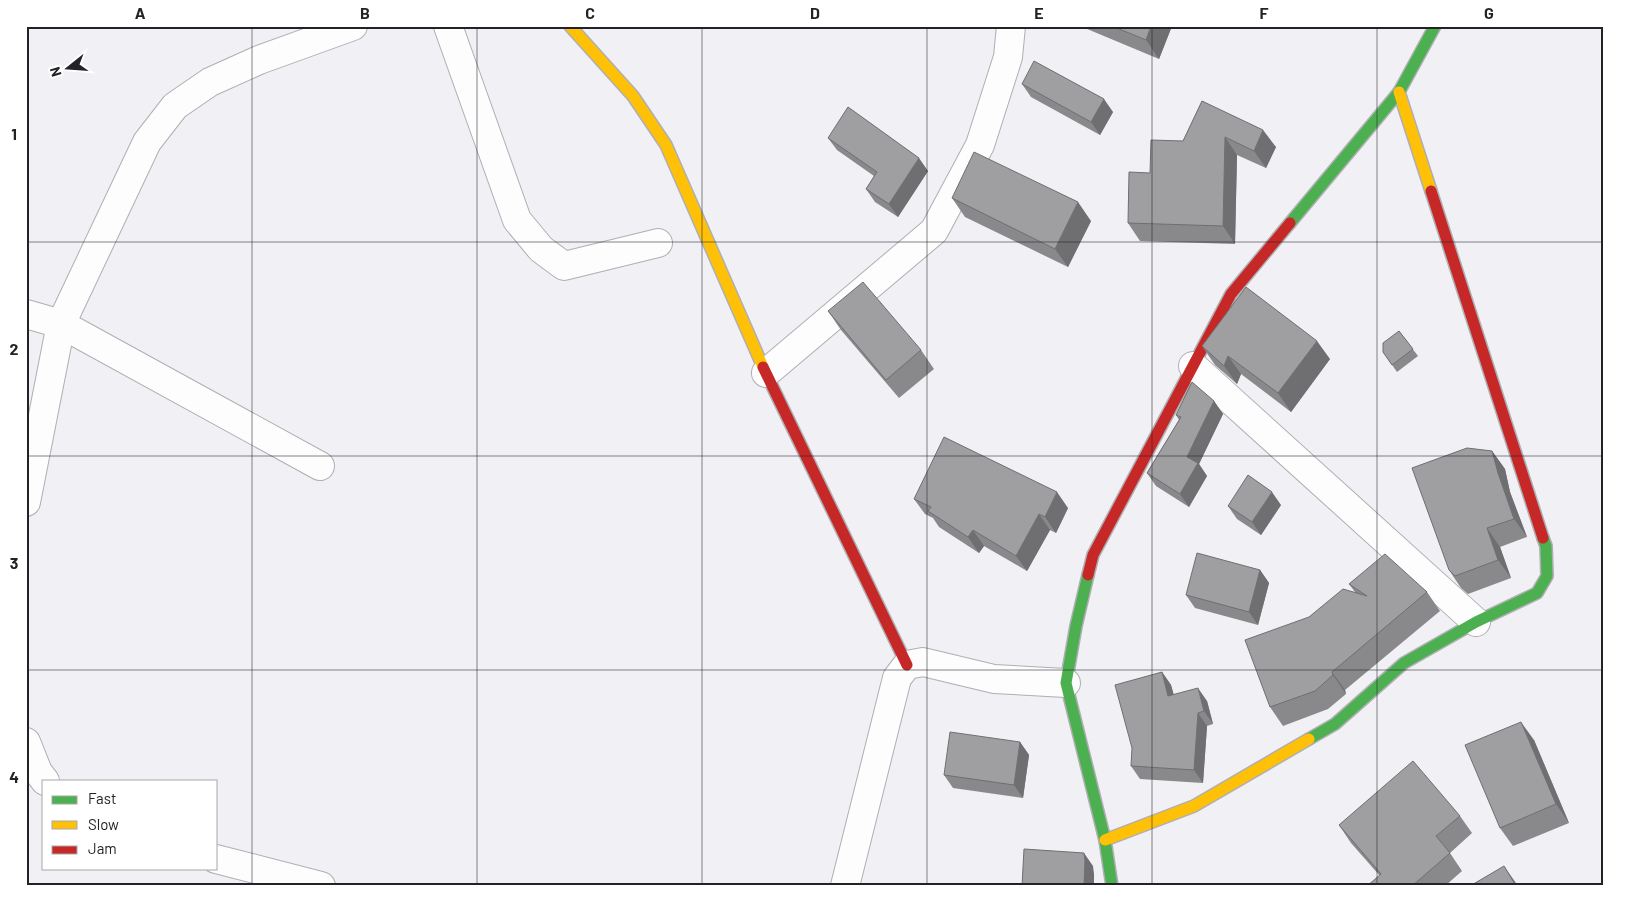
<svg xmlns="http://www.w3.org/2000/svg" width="1629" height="912" font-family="Barlow,sans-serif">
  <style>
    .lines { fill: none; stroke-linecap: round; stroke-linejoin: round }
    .street-casing { stroke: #afafb3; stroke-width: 30 }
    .fast-casing { stroke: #afafb3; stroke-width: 14 }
    .slow-casing { stroke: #afafb3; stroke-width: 14 }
    .jam-casing { stroke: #afafb3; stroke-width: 14 }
    .street { stroke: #fdfdfe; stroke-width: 28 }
    .fast { stroke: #4caf50; stroke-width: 11 }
    .slow { stroke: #ffc107; stroke-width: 11 }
    .jam { stroke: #c62828; stroke-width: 11 }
    .wall { fill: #89888a }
    .shaded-wall { fill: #6f6f71 }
    .building { fill: #9f9ea1; stroke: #6f6f71 }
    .grid { fill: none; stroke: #232327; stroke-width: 1; stroke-opacity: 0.55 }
    .neatline { fill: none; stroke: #232327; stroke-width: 2 }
    .grid-label { font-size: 16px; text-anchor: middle; font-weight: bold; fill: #232327 }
  </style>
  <rect width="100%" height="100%" fill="#f0f0f5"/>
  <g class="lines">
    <defs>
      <g id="street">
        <polyline points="448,26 517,220 541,249 564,266 658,243"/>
        <polyline points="26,314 61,324 320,466"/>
        <polyline points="1193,366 1476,622"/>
        <polyline points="766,373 934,231 980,145 1008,57 1011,26"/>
        <polyline points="26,502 61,324 147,142 175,106 210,82 259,60 353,26"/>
        <polyline points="26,742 38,772 45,781"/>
        <polyline points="216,859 321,886"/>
        <polyline points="845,886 897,678 907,665 923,662 994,679 1066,683"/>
      </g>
      <g id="fast">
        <polyline points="1290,223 1399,92 1435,26"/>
        <polyline points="1088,575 1076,626 1066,683 1105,840 1112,886"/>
        <polyline points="1309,739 1335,724 1404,663 1476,622 1537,593 1547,576 1546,546 1543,538"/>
      </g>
      <g id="slow">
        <polyline points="570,26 633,96 666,145 763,367"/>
        <polyline points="1399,92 1431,191"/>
        <polyline points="1105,840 1194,806 1309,739"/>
      </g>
      <g id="jam">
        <polyline points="1431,191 1543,538"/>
        <polyline points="763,367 907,665"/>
        <polyline points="1088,575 1093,555 1231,294 1290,223"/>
      </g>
    </defs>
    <!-- street casing -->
    <use href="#street" class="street-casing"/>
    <!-- fast casing -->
    <use href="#fast" class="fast-casing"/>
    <!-- slow casing -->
    <use href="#slow" class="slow-casing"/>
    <!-- jam casing -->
    <use href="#jam" class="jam-casing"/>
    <!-- street -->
    <use href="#street" class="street"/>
    <!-- fast -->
    <use href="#fast" class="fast"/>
    <!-- slow -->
    <use href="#slow" class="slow"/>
    <!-- jam -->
    <use href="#jam" class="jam"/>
  </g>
  <!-- wall -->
  <g class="wall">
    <polygon points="1080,26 1172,26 1159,59"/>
    <polygon points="1022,84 1113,112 1100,135 1031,97"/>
    <polygon points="1202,101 1276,147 1266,168 1237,155 1235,244 1140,241 1128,223 1150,173 1183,141"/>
    <polygon points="828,138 928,171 898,217 875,202 866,189 874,176 837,150"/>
    <polygon points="952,198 1091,221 1068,267 965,217"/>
    <polygon points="828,311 921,350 934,369 899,398 841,330"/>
    <polygon points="1399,331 1418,356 1397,372 1383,352"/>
    <polygon points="1202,346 1330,359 1291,412 1241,374 1237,384 1215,365"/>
    <polygon points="1214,401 1223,414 1199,464 1207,476 1189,507 1156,486 1147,473 1179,420 1176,415"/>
    <polygon points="1492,451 1505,469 1510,492 1527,537 1500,547 1511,578 1468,594 1461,588 1449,570"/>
    <polygon points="914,499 1068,508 1056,533 1050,530 1027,571 984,546 979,553 939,527 933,518 925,514"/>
    <polygon points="1281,505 1261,535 1237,519 1228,506"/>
    <polygon points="1260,570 1269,583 1258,625 1195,608 1186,595"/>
    <polygon points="1349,584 1427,592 1440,611 1345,690 1346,694 1328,709 1283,726 1270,707 1309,617 1355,592"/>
    <polygon points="1162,672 1171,685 1174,695 1207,701 1213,724 1207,726 1203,783 1140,779 1131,766"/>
    <polygon points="1534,740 1569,823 1513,846 1500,828"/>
    <polygon points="1020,742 1029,755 1023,798 953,788 944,775"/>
    <polygon points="1460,816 1472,833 1450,853 1462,871 1445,886 1367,886 1380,876 1351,843 1339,825"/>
  </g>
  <!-- shaded-wall -->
  <g class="shaded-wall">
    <polygon points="1151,26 1172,26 1159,59 1146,40"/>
    <polygon points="1104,99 1113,112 1100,135 1091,122"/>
    <polygon points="1263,130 1276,147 1266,168 1254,151"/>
    <polygon points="1225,137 1237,155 1235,244 1223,226"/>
    <polygon points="919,158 928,171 898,217 889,204"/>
    <polygon points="1078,202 1091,221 1068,267 1055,249"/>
    <polygon points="1317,341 1330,359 1291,412 1278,393"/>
    <polygon points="1228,356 1241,374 1237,384 1224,366"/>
    <polygon points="1214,401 1223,414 1199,464 1207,476 1189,507 1180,494 1187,457"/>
    <polygon points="1492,451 1505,469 1510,492 1527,537 1514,519 1498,473"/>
    <polygon points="1057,492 1068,508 1056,533 1045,517"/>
    <polygon points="1272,492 1281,505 1261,535 1252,522"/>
    <polygon points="1039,514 1050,530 1027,571 1016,556"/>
    <polygon points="1487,528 1500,547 1511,578 1498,560"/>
    <polygon points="973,530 984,546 979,553 968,537"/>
    <polygon points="1260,570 1269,583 1258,625 1249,612"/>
    <polygon points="1162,672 1171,685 1177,709 1168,696"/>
    <polygon points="1332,672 1345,690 1346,694 1333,675"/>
    <polygon points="1198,688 1207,701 1213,724 1204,711"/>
    <polygon points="1198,713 1207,726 1203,783 1194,770"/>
    <polygon points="1521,722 1534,740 1569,823 1556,804"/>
    <polygon points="1020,742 1029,755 1023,798 1014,785"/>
    <polygon points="1084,853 1093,866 1094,874 1094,886 1084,886"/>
    <polygon points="1504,866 1518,886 1516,886"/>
  </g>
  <!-- building -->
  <g class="building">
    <polygon points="1112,26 1151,26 1146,40"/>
    <polygon points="1034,61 1104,99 1091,122 1022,84"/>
    <polygon points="1202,101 1263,130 1254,151 1225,137 1223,226 1128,223 1129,172 1150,173 1151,140 1183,141"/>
    <polygon points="848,107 919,158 889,204 866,189 877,172 828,138"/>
    <polygon points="974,152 1078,202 1055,249 952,198"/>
    <polygon points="863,282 921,350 886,380 828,311"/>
    <polygon points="1246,287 1317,341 1278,393 1228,356 1224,366 1202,346"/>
    <polygon points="1399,331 1413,349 1392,365 1383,352 1383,343"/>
    <polygon points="1192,382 1214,401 1187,457 1198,463 1180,494 1147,473 1181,417 1176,415"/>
    <polygon points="944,437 1057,492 1045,517 1039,514 1016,556 973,530 968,537 928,511 931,507 914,499"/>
    <polygon points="1467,448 1492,451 1498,473 1514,519 1487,528 1498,560 1455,576 1449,570 1412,468"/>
    <polygon points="1248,475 1272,492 1252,522 1228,506"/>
    <polygon points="1197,553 1260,570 1249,612 1186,595"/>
    <polygon points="1385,554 1427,592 1332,672 1333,675 1315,691 1270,707 1245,640 1309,617 1343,589 1367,596 1349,584"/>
    <polygon points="1162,672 1168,696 1198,688 1204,711 1198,713 1194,770 1131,766 1132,748 1115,685"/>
    <polygon points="1521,722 1556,804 1500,828 1465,745"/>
    <polygon points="950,732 1020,742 1014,785 944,775"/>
    <polygon points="1413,761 1460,816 1436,836 1450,853 1412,886 1367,886 1381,874 1339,825"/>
    <polygon points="1024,849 1084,853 1085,861 1084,886 1022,886"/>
    <polygon points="1504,866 1516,886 1470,886"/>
  </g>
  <!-- grid -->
  <path class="grid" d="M252,26V886M477,26V886M702,26V886M927,26V886M1152,26V886M1377,26V886M26,242H1603M26,456H1603M26,670H1603"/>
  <!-- border -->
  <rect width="1629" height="912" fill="none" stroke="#ffffff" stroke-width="55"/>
  <!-- legend -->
  <rect x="42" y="780" width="175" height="90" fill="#ffffff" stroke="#a7a7a9"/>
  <rect x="52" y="796" width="25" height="8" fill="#4caf50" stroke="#a7a7a9"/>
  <text x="88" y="804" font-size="15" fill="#232327">Fast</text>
  <rect x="52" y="821" width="25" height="8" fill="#ffc107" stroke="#a7a7a9"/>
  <text x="88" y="830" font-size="15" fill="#232327">Slow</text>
  <rect x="52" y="846" width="25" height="8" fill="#c62828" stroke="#a7a7a9"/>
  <text x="88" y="854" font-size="15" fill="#232327">Jam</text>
  <!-- north arrow -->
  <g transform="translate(68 68) rotate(253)" stroke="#ffffff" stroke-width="4" paint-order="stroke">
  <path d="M0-4L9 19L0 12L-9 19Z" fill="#232327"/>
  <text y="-8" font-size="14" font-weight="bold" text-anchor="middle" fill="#232327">N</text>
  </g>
  <rect x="28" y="28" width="1574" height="856" class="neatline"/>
  <g class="grid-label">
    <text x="140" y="19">A</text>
    <text x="365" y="19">B</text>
    <text x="590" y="19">C</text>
    <text x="815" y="19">D</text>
    <text x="1039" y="19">E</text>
    <text x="1264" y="19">F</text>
    <text x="1489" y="19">G</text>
    <text x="14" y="140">1</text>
    <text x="14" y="355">2</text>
    <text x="14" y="569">3</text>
    <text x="14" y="783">4</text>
  </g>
</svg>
